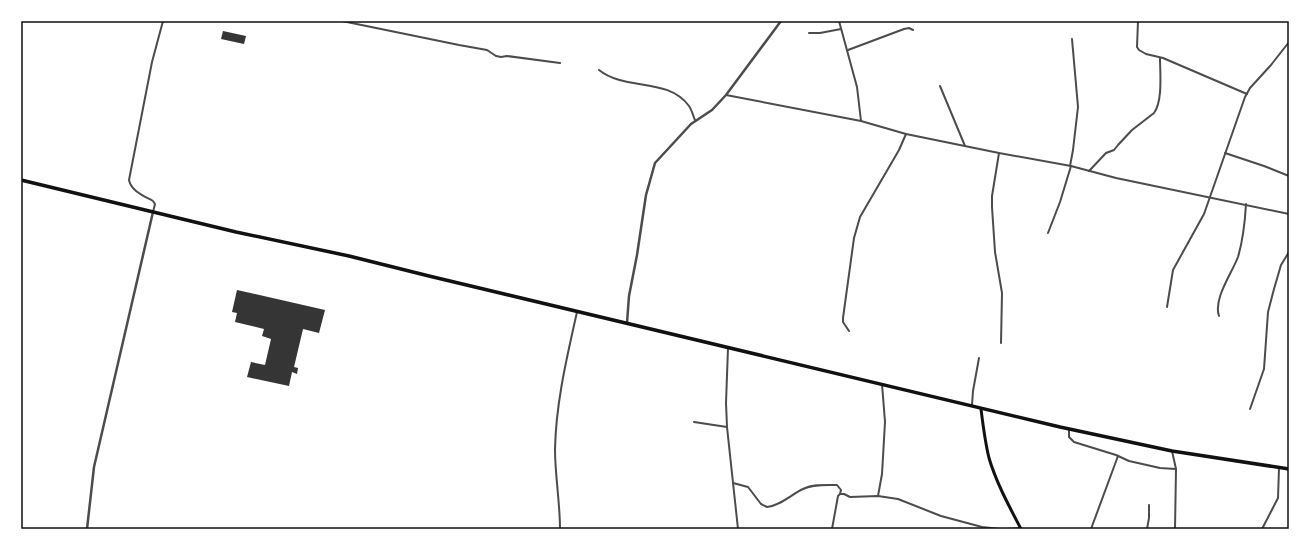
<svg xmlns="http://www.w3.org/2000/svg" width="1310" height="550" font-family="Cabin,sans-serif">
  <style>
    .building { fill: #353535 }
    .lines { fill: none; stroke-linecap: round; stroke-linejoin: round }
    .minor { stroke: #4c4c4c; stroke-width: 2 }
    .tertiary { stroke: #4c4c4c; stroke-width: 2.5 }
    .secondary { stroke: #111; stroke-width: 3 }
    .trunk { stroke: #111; stroke-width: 3.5 }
    .neatline { fill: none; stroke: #111; stroke-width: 1.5 }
  </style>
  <rect width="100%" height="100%" fill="#fff"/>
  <!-- building -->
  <g class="building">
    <polygon points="223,31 246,36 244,44 221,39"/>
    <polygon points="237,290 325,310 319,333 303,329 294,367 298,368 297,374 292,372 289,386 247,377 251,362 265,365 271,339 262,336 264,329 235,322 237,313 232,312"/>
  </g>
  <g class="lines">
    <!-- minor -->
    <g class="minor">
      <polyline points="342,21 459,45 487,50 496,56 501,57 507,56 560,63"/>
      <polyline points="839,21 857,87 861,121"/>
      <polyline points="1138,21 1137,47 1139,50 1146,54 1163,58 1247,94"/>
      <polyline points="809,33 820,33 841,29"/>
      <polyline points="848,50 904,29 909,28 913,30"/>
      <path d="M599,70C625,91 668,77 689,106C692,110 693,116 695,120"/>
      <polyline points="940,86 965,146"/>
      <polyline points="726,95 861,121 906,134 999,153 1071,166 1116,178 1289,214"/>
      <polyline points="999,153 992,196 992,207 995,252 1002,293 1001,343"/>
      <polyline points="1225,153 1264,166 1289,176"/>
      <polyline points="1070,166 1073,150 1078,107 1072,39"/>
      <path d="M1089,171L1106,153L1114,150L1118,145L1132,130L1154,113C1163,101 1160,72 1160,58"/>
      <path d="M153,212L155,204L153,201C144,196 131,191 129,180L152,62L163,21"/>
      <polyline points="1048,233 1060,202 1071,166"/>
      <polyline points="1167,307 1173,270 1204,214 1245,97 1250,88 1271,65 1289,42"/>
      <path d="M1219,316C1213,299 1232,273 1238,257C1243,240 1245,222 1246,204"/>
      <polyline points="849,331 843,322 843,318 854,238 860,217 899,150 906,134"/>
      <polyline points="728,348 726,403 727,427 738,529"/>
      <polyline points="972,405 973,391 979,358"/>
      <polyline points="1250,409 1264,369 1268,312 1274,289 1281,265 1289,252"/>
      <polyline points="694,422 727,427"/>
      <polyline points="1069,430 1069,437 1074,442 1116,455 1129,461 1160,468 1176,469"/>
      <polyline points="1172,451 1176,469 1175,529"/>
      <path d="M733,483L748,487L761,504L767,507C780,506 792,494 803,489C813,484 826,485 837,485L841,490L840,494"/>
      <polyline points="878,496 882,474 885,422 882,384"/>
      <path d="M560,529C560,502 555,476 555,449C556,402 567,357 577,312"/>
      <polyline points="832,529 838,496 840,494 844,494 850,497 878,496 898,499 941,516 982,527 1000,529"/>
      <polyline points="1008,529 1020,528"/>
      <polyline points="1091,529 1118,456"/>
      <polyline points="1147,529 1149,518 1149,505"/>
      <polyline points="1262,529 1278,498 1279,468"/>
    </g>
    <!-- tertiary -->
    <g class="tertiary">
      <polyline points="627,323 629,296 637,255 646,195 655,163 691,124 712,110 726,95 781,21"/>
      <polyline points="87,529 94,467 153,212"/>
    </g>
    <!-- secondary -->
    <path class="secondary" d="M981,409C983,425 985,442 989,458C996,482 1009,506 1021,529"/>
    <!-- trunk -->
    <polyline class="trunk" points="21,180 236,232 349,256 429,276 1060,427 1172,451 1289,469"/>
  </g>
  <!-- border -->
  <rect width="1310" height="550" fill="none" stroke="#ffffff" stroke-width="44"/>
  <rect x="22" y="22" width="1266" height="506" class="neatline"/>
</svg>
